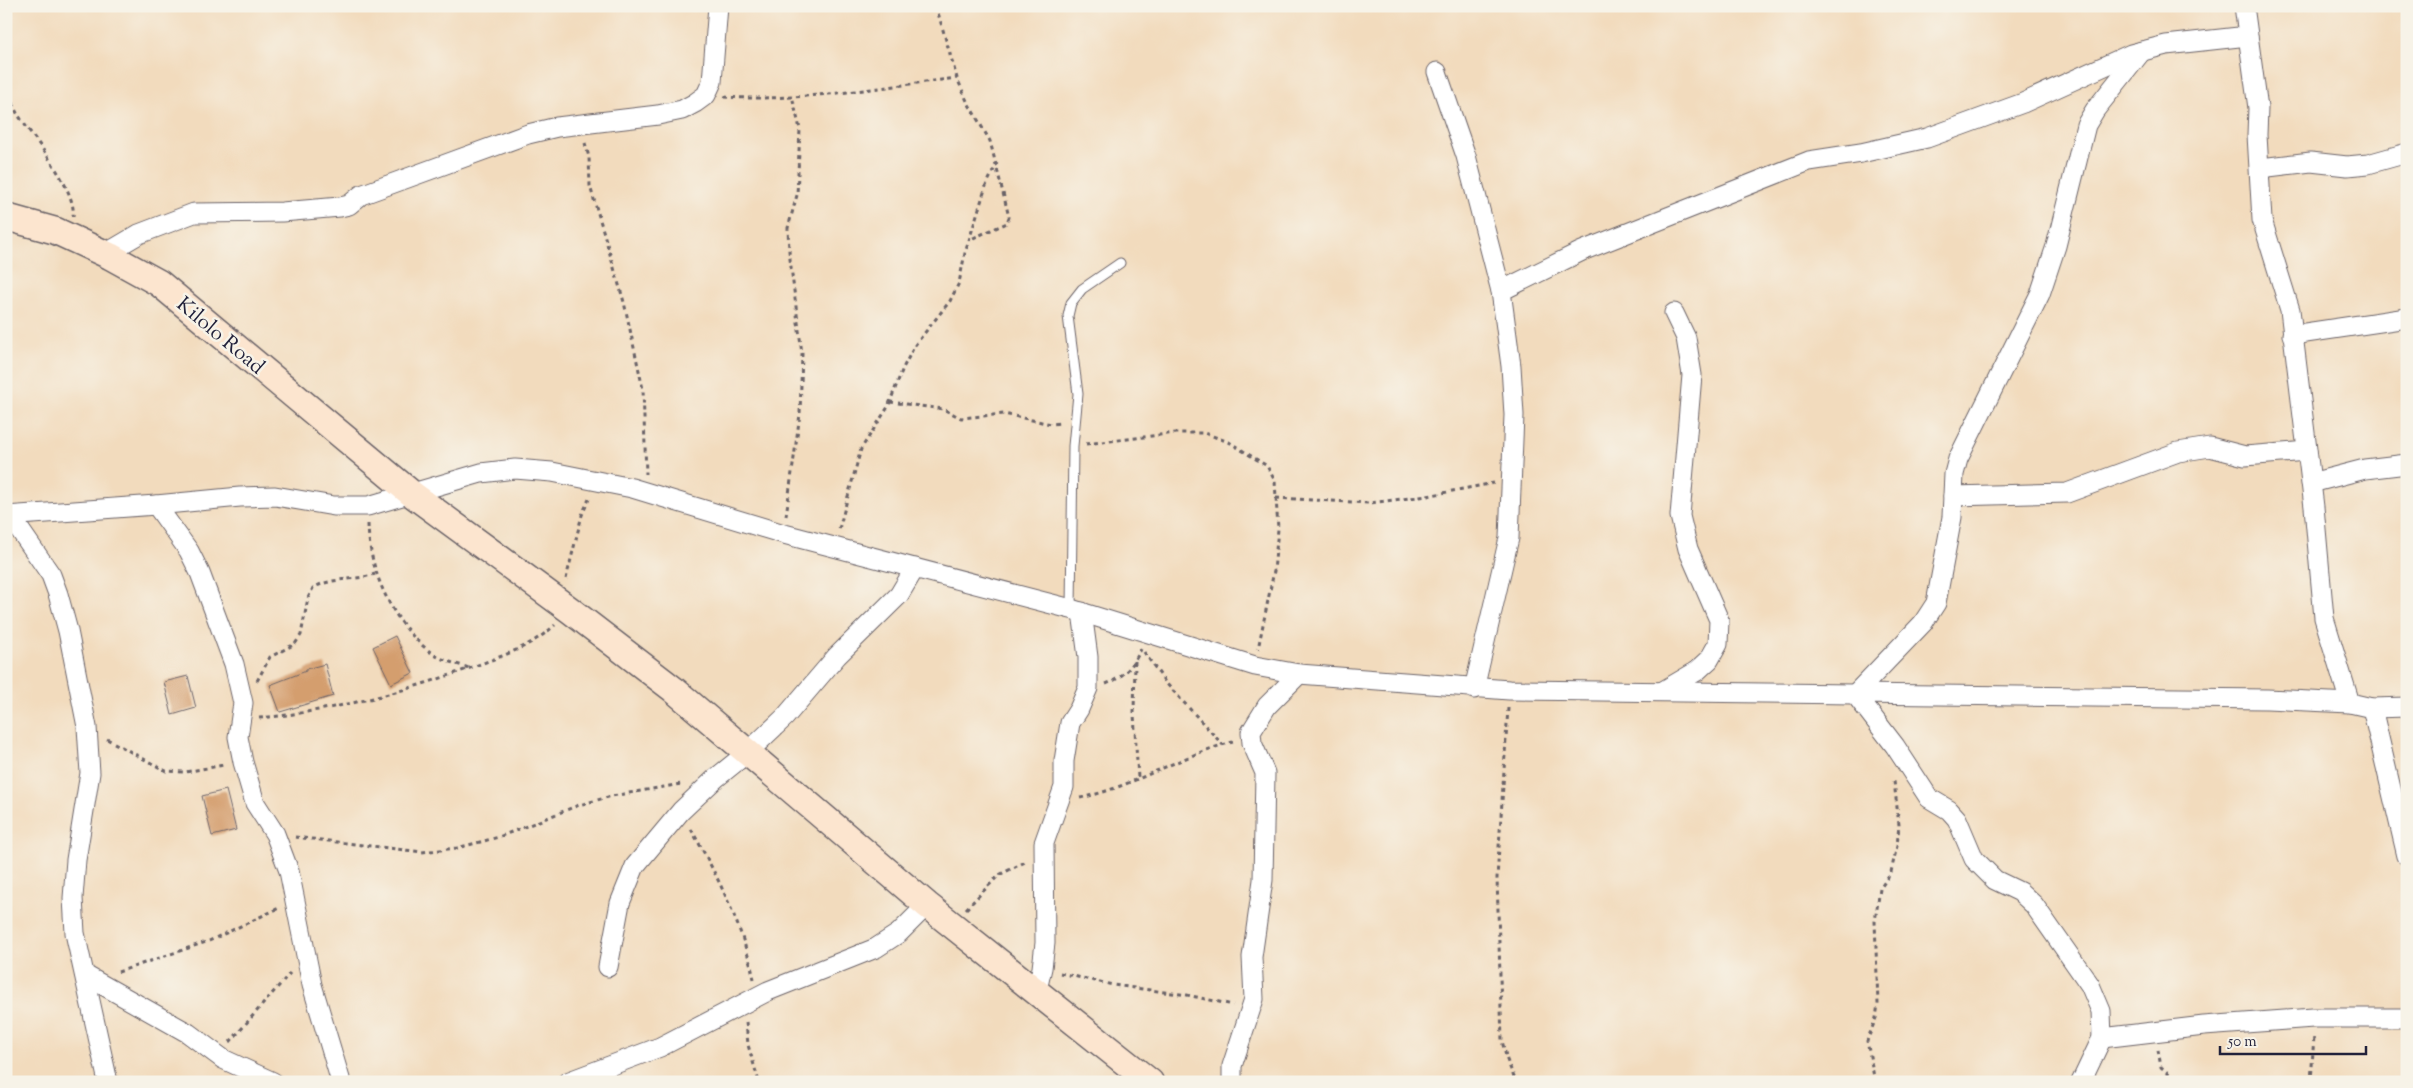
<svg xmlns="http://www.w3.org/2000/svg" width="2413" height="1088" font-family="'Sorts Mill Goudy',serif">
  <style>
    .building { fill: #d49e6e }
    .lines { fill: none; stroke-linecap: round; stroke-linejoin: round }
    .service-casing { stroke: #6b6368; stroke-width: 11 }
    .minor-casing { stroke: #6b6368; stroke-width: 21 }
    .secondary-casing { stroke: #6b6368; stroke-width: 29 }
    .path { stroke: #6b6368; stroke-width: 3; stroke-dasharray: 4 4; stroke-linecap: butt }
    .service { stroke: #fff; stroke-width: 9 }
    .minor { stroke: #fff; stroke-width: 19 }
    .secondary { stroke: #fce5cf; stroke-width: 26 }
    .labels { text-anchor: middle; stroke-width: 5; stroke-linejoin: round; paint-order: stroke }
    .street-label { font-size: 21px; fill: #22223b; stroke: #f7f3e8 }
  </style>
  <rect width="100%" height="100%" fill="#f7f3e8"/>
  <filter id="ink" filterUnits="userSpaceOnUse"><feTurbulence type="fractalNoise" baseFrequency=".02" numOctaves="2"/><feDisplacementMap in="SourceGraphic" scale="10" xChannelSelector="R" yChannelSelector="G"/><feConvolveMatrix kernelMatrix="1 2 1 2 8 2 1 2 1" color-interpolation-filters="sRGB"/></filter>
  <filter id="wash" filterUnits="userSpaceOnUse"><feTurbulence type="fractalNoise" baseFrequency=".0096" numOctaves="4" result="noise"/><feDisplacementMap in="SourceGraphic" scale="20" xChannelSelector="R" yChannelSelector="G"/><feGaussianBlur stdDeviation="1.12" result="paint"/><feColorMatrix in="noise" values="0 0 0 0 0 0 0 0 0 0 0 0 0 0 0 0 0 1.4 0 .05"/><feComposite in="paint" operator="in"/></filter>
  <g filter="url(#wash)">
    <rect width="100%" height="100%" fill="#f2dbbd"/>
    <g id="blocks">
      <!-- building -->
      <g class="building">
        <polygon points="395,636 413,673 391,684 373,647"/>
        <polygon points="325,664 333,696 280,712 270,685 306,671 306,669"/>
        <polygon points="188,676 196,708 172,715 164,682"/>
        <polygon points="226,790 236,830 212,836 202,796"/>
      </g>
    </g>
  </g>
  <g filter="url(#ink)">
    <use href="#blocks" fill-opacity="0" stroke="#6b6368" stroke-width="1"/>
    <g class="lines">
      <defs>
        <polyline id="service" points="1071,609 1073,446 1078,394 1068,316 1071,303 1082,289 1120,263"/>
        <g id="minor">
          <polyline points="2244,6 2258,108 2257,135 2262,220 2290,310 2314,507 2324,618 2350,703"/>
          <polyline points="1437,72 1466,156 1501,291 1511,366 1514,415 1509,538 1474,689"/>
          <polyline points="2260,168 2311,162 2347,166 2368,164 2407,153"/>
          <polyline points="105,254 139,234 194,213 282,212 340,207 349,205 361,195 528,134 557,127 658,115 682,110 695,103 706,95 712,82 718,6"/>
          <polyline points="1501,291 1582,251 1809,161 1861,153 1927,138 2023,103 2131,54 2166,45 2248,36"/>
          <polyline points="2292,335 2407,318"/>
          <polyline points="2311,483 2365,469 2407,464"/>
          <polyline points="1953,496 2067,493 2178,452 2210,447 2245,456 2307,451"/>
          <polyline points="156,505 189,551 200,573 234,664 243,703 238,737 243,762 255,803 275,834 289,871 312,985 341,1082"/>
          <polyline points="6,516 156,505 240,497 275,496 334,506 368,506 481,473 515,469 552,472 632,488 784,534 1071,609 1255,666 1299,674 1509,690 2267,699 2350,703 2372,708 2407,707"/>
          <polyline points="11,517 51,575 58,594 68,631 87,727 90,773 76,860 73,898 75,933 108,1082"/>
          <polyline points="1663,691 1697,671 1709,660 1718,644 1719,620 1688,549 1680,516 1692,375 1686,338 1674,313"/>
          <polyline points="2372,708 2407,856"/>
          <polyline points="608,967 620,903 635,866 681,811 716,778 747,753 785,717 837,656 899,595 915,568"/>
          <polyline points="85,975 188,1033 223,1059 273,1082"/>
          <polyline points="1037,990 1042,968 1045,943 1044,843 1064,787 1064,761 1070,723 1079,709 1088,688 1088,657 1082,612"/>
          <polyline points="2102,1038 2204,1026 2313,1018 2407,1018"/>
          <polyline points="567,1082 660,1047 768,991 876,948 899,933 927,905"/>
          <polyline points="1232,1082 1232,1066 1254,999 1252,957 1263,880 1265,773 1252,743 1251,732 1267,706 1299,674"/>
          <polyline points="2081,1082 2102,1038 2101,1011 2090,985 2034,905 2020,892 1995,880 1974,859 1957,819 1949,810 1929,798 1895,746 1855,694 1923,623 1936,603 1952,517 1954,474 1958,459 2040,294 2056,246 2086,125 2095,110 2142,51"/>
        </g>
        <polyline id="secondary" points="6,217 56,231 110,256 159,283 412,494 570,610 673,689 927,905 1150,1082"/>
      </defs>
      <!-- service casing -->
      <use href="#service" class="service-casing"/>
      <!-- minor casing -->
      <use href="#minor" class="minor-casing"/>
      <!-- secondary casing -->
      <use href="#secondary" class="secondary-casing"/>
      <!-- path -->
      <g class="path">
        <polyline points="936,6 957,78 967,101 990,141 1009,217 1007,223 971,239"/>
        <path d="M6,88C9,96 13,105 17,113C31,136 77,188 73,216"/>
        <path d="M724,97C801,102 881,87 957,78"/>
        <polyline points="585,143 589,157 590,186 624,302 643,389 646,474"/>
        <polyline points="890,402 943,409 961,418 1004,414 1051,424 1062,423"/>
        <polyline points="1086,444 1176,433 1204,433 1229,442 1267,466 1275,481 1278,529 1274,571 1258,649"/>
        <polyline points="1276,498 1369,503 1427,496 1494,483"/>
        <polyline points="786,516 800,414 802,354 789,251 788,228 797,195 800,129 792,96"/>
        <path d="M368,524C369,572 393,625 433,654C443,661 458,664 469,668"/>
        <polyline points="839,529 861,449 888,407 903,368 915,345 950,301 959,283 965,253 986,186 997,163"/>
        <polyline points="566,579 582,515 589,499"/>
        <polyline points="1144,652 1165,682 1223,745"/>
        <polyline points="1135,661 1134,714 1138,778"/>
        <path d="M257,681L270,657L295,644L301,635L308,598L313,588C332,577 354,581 375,574"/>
        <path d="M1106,684C1124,677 1133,666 1141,649"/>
        <polyline points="1508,708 1497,878 1502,1041 1507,1060 1516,1082"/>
        <path d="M259,718C329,712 404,692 470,668C501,656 530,648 555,625"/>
        <polyline points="107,739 166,771 185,772 224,765"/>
        <path d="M1080,798C1134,787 1180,755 1233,742"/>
        <path d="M691,829C718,877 742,925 754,979"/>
        <polyline points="295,837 422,852 457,848 499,837 579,805 612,796 681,784"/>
        <polyline points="966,909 999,875 1027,861"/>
        <polyline points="118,972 209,941 279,908"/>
        <polyline points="1060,973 1113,985 1187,995 1233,1005"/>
        <polyline points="746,1022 748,1045 759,1082"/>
        <polyline points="230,1042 290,973"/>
        <polyline points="2158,1050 2161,1067 2179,1082"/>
        <polyline points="1875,1082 1867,1041 1876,1018 1878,1004 1875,921 1880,889 1891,872 1897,846 1899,825 1894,781"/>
        <polyline points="2311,1082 2314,1035"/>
      </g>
      <!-- service -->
      <use href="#service" class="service"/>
      <!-- minor -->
      <use href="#minor" class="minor"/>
      <!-- secondary -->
      <use href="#secondary" class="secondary"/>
    </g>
  </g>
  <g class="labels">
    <!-- street labels -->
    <g class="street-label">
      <text transform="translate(221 335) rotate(40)" y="7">Kilolo Road</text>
    </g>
  </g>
  <!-- margin -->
  <rect width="2413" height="1088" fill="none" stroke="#f7f3e8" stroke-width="25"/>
  <!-- scale -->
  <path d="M2220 1046v8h146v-8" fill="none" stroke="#22223b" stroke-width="2.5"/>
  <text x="2228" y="1046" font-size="15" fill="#22223b" stroke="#f7f3e8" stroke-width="4" paint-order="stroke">50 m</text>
</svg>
